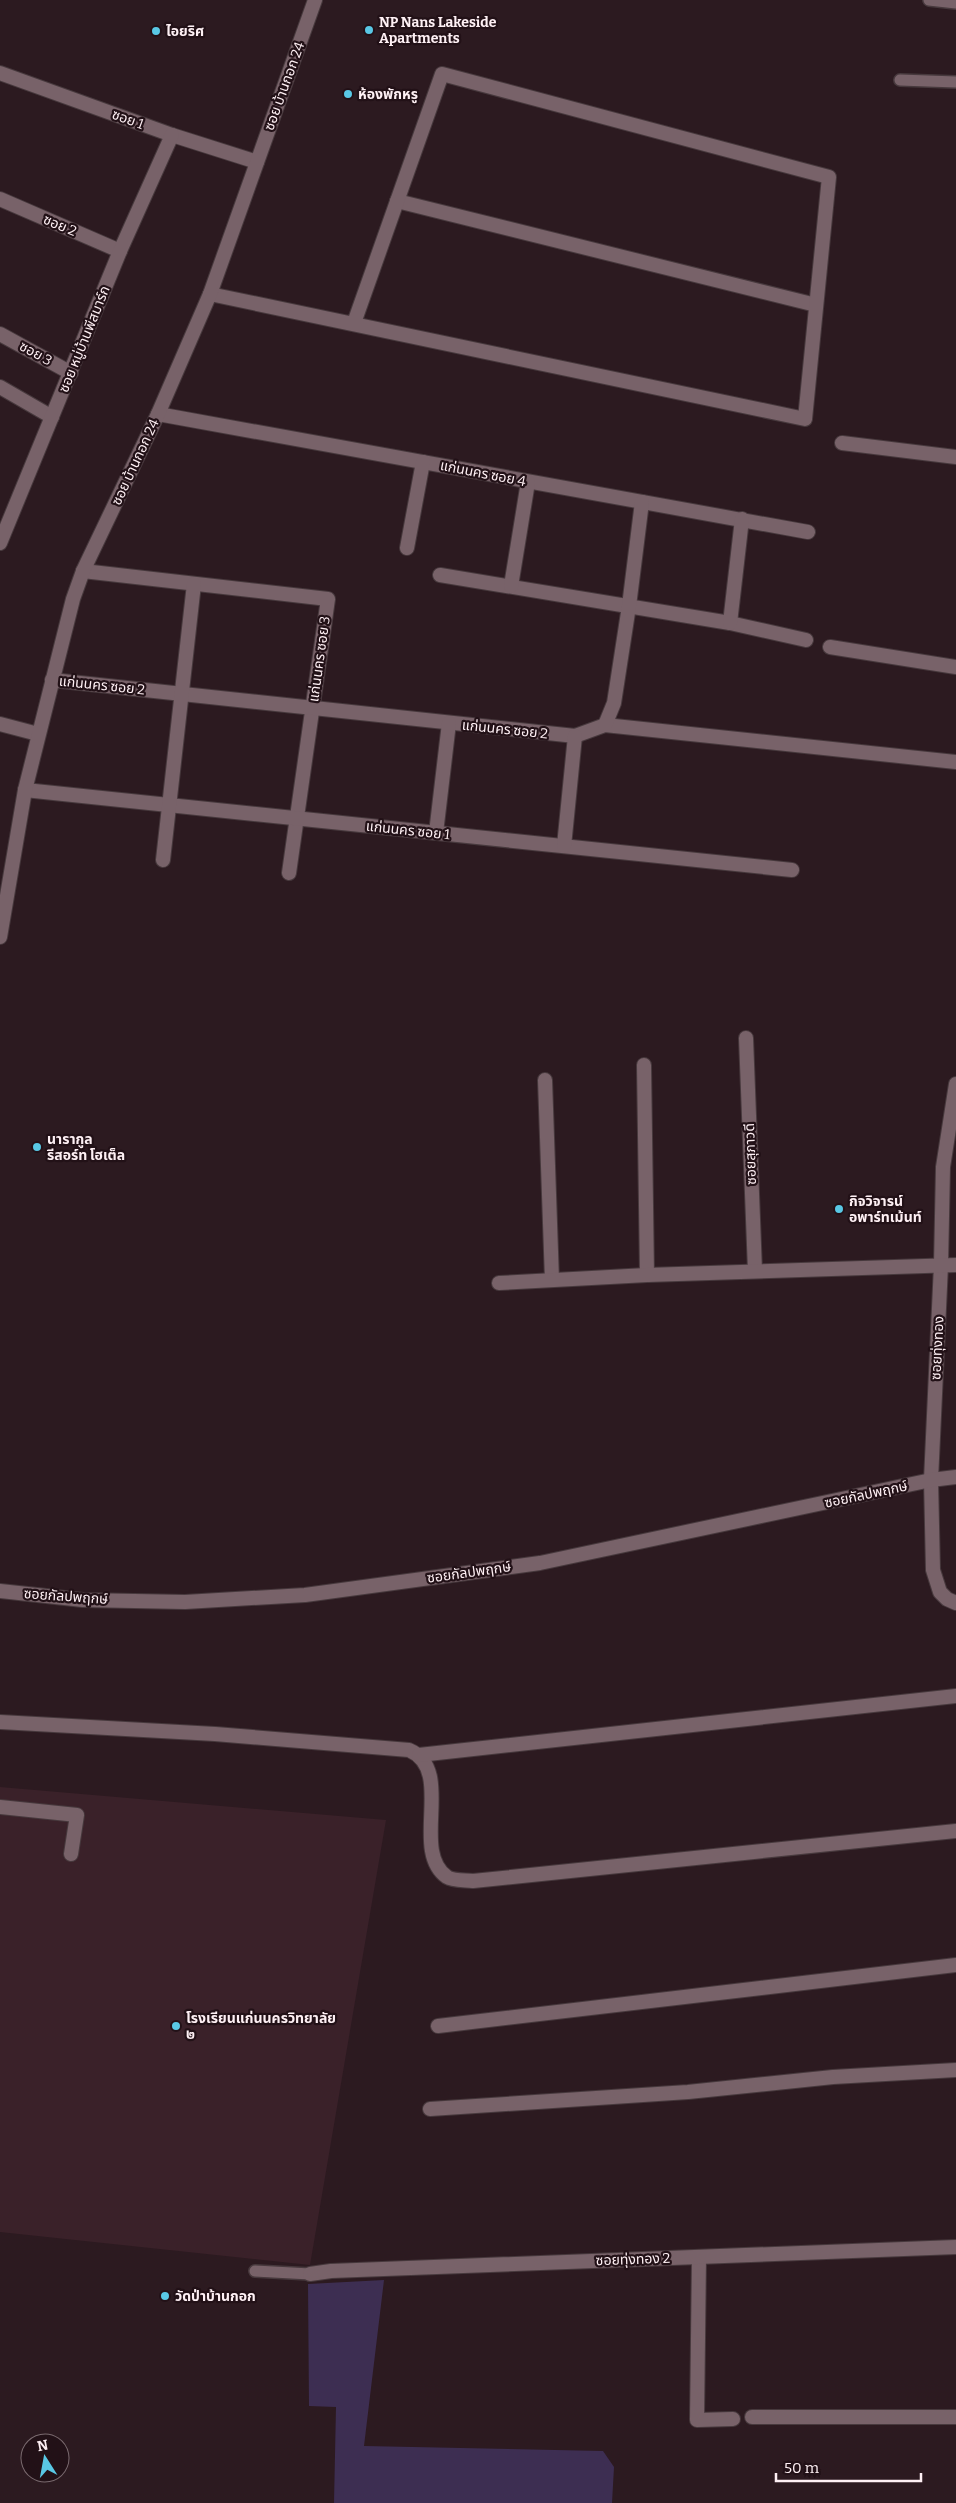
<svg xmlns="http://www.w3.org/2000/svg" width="956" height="2503" font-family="Bitter,'Noto Sans Thai',serif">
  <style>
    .built { fill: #3a2129 }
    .water { fill: #3d2e52 }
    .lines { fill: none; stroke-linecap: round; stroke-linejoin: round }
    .service-casing { stroke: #47393d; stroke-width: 14 }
    .minor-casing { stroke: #47393d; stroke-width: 16 }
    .service { stroke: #786269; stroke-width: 11 }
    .minor { stroke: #786269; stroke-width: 14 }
    .poi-dot { fill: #59c8e5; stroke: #221117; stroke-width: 2 }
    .labels { text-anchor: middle; stroke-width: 4.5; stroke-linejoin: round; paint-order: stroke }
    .poi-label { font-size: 14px; font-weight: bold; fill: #fef0f4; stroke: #221117; text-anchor: start }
    .street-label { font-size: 14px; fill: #fef0f4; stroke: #221117 }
  </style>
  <rect width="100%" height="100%" fill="#2c1a20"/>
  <!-- built -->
  <polygon class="built" points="0,1787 386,1820 310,2265 0,2232"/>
  <!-- water -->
  <polygon class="water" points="384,2280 364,2446 603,2451 614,2467 612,2503 334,2503 336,2407 309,2406 308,2284"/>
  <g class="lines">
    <defs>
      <g id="service">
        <polyline points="929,0 956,3"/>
        <polyline points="900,80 956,82"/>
        <polyline points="255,2271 310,2274"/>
      </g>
      <g id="minor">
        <polyline points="0,73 172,135 257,162"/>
        <polyline points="0,199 120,251"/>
        <polyline points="397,201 816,305"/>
        <polyline points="210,294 805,419 829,177 442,74 354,323"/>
        <polyline points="0,334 71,373"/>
        <polyline points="0,387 52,417"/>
        <polyline points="158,414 808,532"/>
        <polyline points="842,443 956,457"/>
        <polyline points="0,543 120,251 172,135"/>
        <polyline points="407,548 423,462"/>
        <polyline points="83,571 328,599 289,873"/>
        <polyline points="440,575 730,623 806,640"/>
        <polyline points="511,586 528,482"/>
        <polyline points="730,623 742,519"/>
        <polyline points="830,647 956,667"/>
        <polyline points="52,680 575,736 605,725 956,762"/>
        <polyline points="0,724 38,734"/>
        <polyline points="605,725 614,703 629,606 642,502"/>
        <polyline points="25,790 792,870"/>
        <polyline points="436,833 449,723"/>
        <polyline points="564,846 575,736"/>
        <polyline points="163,860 194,584"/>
        <polyline points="0,937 25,790 73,599 83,571 158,414 210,294 315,0"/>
        <polyline points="746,1038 755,1271"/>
        <polyline points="644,1065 647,1275"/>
        <polyline points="545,1080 552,1280"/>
        <polyline points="956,1084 943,1167 941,1265 931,1480 933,1570 940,1592 947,1599 956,1603"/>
        <polyline points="499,1283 647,1275 956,1265"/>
        <polyline points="0,1591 83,1600 185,1602 305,1595 540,1563 931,1480 956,1477"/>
        <path d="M0,1722L215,1734L409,1750C456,1770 409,1850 447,1877C453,1881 466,1880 473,1881L956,1831"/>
        <polyline points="419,1755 956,1696"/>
        <polyline points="0,1807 77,1815 71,1854"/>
        <polyline points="438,2026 956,1965"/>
        <polyline points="430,2109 688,2092 833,2077 956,2070"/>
        <polyline points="699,2257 697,2420 733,2419"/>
        <polyline points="310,2274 331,2271 956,2247"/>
        <polyline points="752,2417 956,2417"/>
      </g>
    </defs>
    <!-- service casing -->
    <use href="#service" class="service-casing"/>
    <!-- minor casing -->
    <use href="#minor" class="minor-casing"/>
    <!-- service -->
    <use href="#service" class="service"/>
    <!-- minor -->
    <use href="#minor" class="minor"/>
  </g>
  <!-- markers -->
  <g class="poi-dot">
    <circle cx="369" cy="30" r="5"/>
    <circle cx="156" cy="31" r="5"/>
    <circle cx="348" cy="94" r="5"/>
    <circle cx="37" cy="1147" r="5"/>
    <circle cx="839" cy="1209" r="5"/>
    <circle cx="176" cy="2026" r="5"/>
    <circle cx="165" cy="2296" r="5"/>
  </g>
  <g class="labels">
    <!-- poi labels -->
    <g class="poi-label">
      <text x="379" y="27">NP Nans Lakeside<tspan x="379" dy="16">Apartments</tspan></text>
      <text x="166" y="36">ไอยริศ</text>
      <text x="358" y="99">ห้องพักหรู</text>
      <text x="47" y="1144">นารากูล<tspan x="47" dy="16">รีสอร์ท โฮเต็ล</tspan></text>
      <text x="849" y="1206">กิจวิจารน์<tspan x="849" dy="16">อพาร์ทเม้นท์</tspan></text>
      <text x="186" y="2023">โรงเรียนแก่นนครวิทยาลัย<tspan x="186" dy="16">๒</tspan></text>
      <text x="175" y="2301">วัดป่าบ้านกอก</text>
    </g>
    <!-- street labels -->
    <g class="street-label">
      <text transform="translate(284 86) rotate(-70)" y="5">ซอย บ้านกอก 24</text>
      <text transform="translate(128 119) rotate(20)" y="5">ซอย 1</text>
      <text transform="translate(60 225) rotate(23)" y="5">ซอย 2</text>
      <text transform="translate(84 339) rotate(-68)" y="5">ซอย หมู่บ้านพีสมาร์ก</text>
      <text transform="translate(36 353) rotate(29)" y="5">ซอย 3</text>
      <text transform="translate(135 462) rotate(-65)" y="5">ซอย บ้านกอก 24</text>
      <text transform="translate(483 473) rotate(11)" y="5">แก่นนคร ซอย 4</text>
      <text transform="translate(319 659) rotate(-82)" y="5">แก่นนคร ซอย 3</text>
      <text transform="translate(102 685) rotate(6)" y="5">แก่นนคร ซอย 2</text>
      <text transform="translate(505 729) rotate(6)" y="5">แก่นนคร ซอย 2</text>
      <text transform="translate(408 830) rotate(6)" y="5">แก่นนคร ซอย 1</text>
      <text transform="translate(750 1154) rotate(-92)" y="5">ซอยสุภาวดี</text>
      <text transform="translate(937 1348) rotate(-87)" y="5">ซอยทุ่งทอง</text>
      <text transform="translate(866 1494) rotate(-12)" y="5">ซอยกัลปพฤกษ์</text>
      <text transform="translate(469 1572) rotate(-8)" y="5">ซอยกัลปพฤกษ์</text>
      <text transform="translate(66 1596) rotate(4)" y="5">ซอยกัลปพฤกษ์</text>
      <text transform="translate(633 2259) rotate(-2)" y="5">ซอยทุ่งทอง 2</text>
    </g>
  </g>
  <!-- north arrow -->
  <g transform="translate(45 2458) rotate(349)"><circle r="24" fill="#221117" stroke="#7a6a6f"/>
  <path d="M0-4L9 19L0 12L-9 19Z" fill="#59c8e5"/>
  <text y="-8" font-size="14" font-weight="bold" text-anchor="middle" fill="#fef0f4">N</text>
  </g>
  <!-- scale -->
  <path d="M776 2473v8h145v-8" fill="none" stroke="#fef0f4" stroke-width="2.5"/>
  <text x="784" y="2473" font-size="15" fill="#fef0f4" stroke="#221117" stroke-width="4" paint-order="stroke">50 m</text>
</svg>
